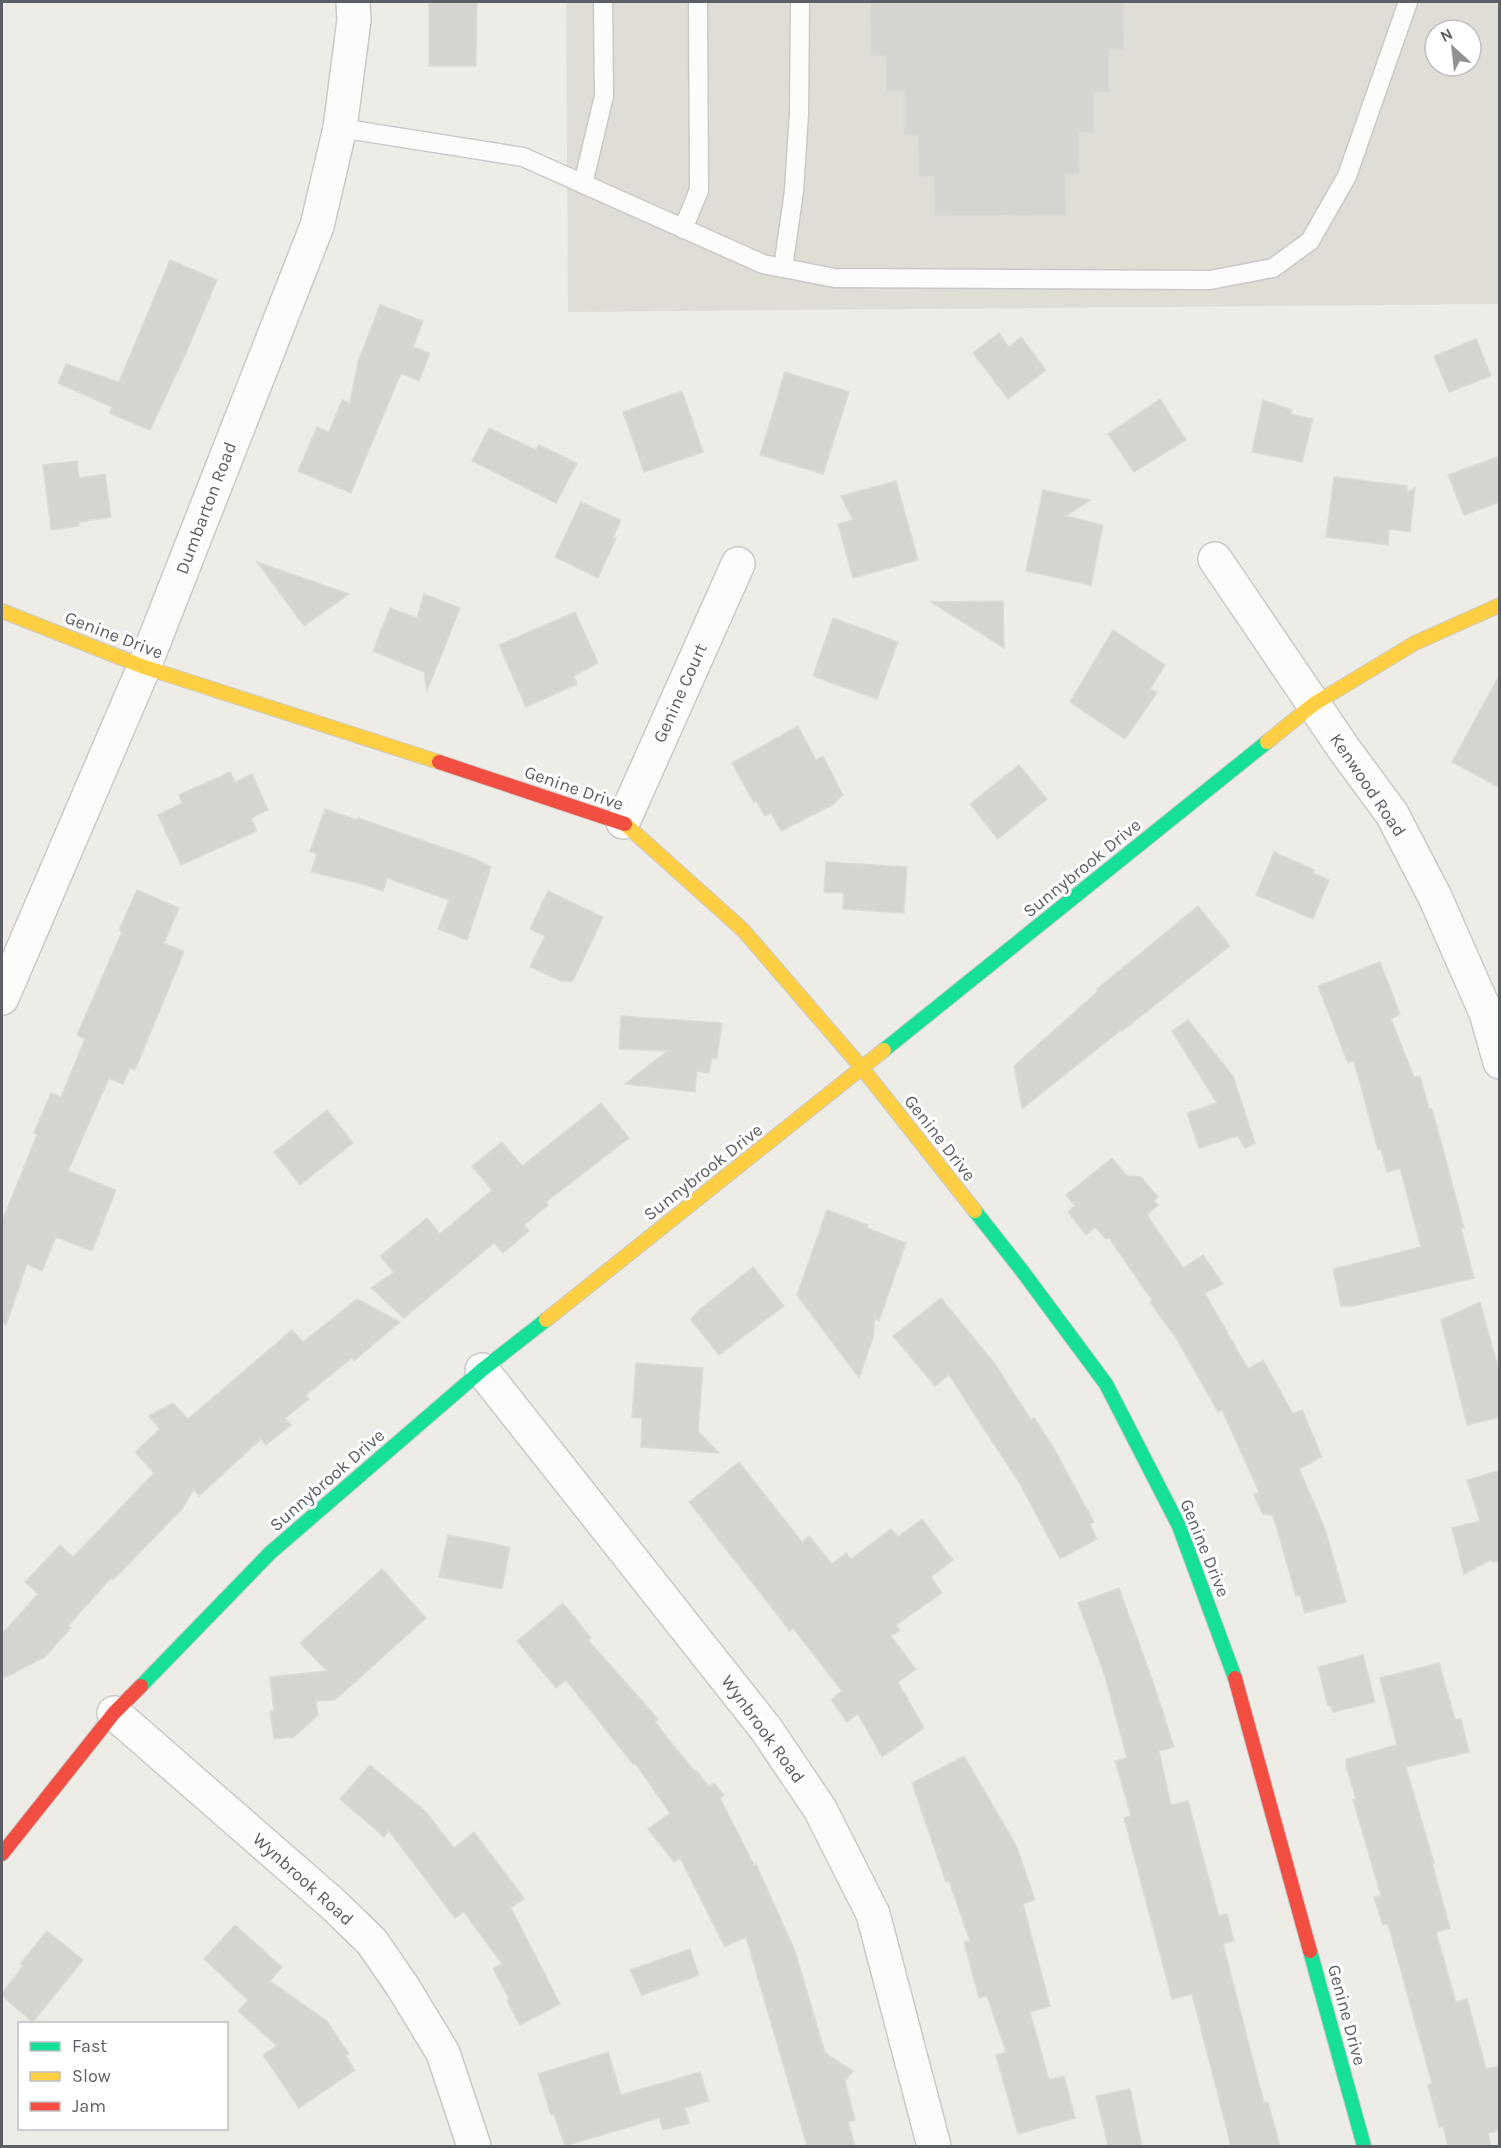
<svg xmlns="http://www.w3.org/2000/svg" width="1501" height="2148" font-family="Karla,sans-serif">
  <style>
    .education { fill: #dfddd6; fill-rule: evenodd }
    .building { fill: #d5d4d1; stroke: #dcdbd6; stroke-width: 1.5 }
    .lines { fill: none; stroke-linecap: round; stroke-linejoin: round }
    .lane-casing { stroke: #c9c9c8; stroke-width: 21 }
    .street-casing { stroke: #c9c9c8; stroke-width: 36 }
    .fast-casing { stroke: #c9cac9; stroke-width: 16 }
    .slow-casing { stroke: #c9cac9; stroke-width: 16 }
    .jam-casing { stroke: #c9cac9; stroke-width: 16 }
    .lane { stroke: #fcfcfb; stroke-width: 18 }
    .street { stroke: #fcfcfb; stroke-width: 33 }
    .fast { stroke: #16e098; stroke-width: 14 }
    .slow { stroke: #ffcf43; stroke-width: 14 }
    .jam { stroke: #f24e42; stroke-width: 14 }
    .labels { text-anchor: middle; stroke-width: 6; stroke-linejoin: round; paint-order: stroke }
    .street-label { font-size: 18px; fill: #5c6066; stroke: #fff }
  </style>
  <rect width="100%" height="100%" fill="#edece7"/>
  <!-- education -->
  <path class="education" d="M566,2H1499V304L568,312ZM1435,30H1471V66H1435Z"/>
  <!-- building -->
  <g class="building">
    <polygon points="429,2 477,2 476,66 429,66"/>
    <polygon points="870,2 1123,2 1124,50 1109,50 1109,92 1094,92 1094,133 1079,133 1080,174 1065,174 1066,215 935,216 934,177 919,177 918,135 904,135 904,91 886,91 886,56 871,56"/>
    <polygon points="170,260 217,280 185,355 150,430 109,413 112,407 58,383 66,364 119,382"/>
    <polygon points="380,305 423,321 413,347 430,353 419,381 401,373 351,493 298,471 317,427 329,432 342,400 350,403 358,362"/>
    <polygon points="999,333 1009,347 1021,337 1046,370 1008,399 973,353"/>
    <polygon points="1476,339 1491,376 1449,392 1434,356"/>
    <polygon points="785,372 849,392 823,474 760,455"/>
    <polygon points="682,391 703,452 644,472 623,412"/>
    <polygon points="1160,399 1186,440 1134,472 1108,434"/>
    <polygon points="1263,400 1292,410 1291,414 1313,419 1302,462 1252,452"/>
    <polygon points="489,428 536,450 539,445 577,463 556,503 472,461"/>
    <polygon points="1500,456 1500,502 1464,515 1448,475"/>
    <polygon points="77,461 79,478 105,474 111,517 79,522 79,526 51,530 43,465"/>
    <polygon points="1334,477 1407,486 1407,492 1415,488 1410,532 1389,529 1388,545 1326,537"/>
    <polygon points="896,481 918,560 853,578 838,524 853,520 841,496"/>
    <polygon points="1043,490 1090,500 1066,516 1103,525 1091,585 1026,571"/>
    <polygon points="581,502 621,520 613,537 616,538 598,578 555,557"/>
    <polygon points="257,562 349,594 304,626"/>
    <polygon points="424,594 460,608 427,691 424,672 373,651 390,608 417,618"/>
    <polygon points="1003,601 1004,648 931,602"/>
    <polygon points="575,612 598,663 574,676 577,684 526,707 499,645"/>
    <polygon points="833,618 898,642 877,699 813,676"/>
    <polygon points="1113,630 1165,665 1150,689 1157,693 1125,739 1070,702"/>
    <polygon points="1500,674 1500,788 1452,762"/>
    <polygon points="798,726 816,760 823,756 843,795 831,806 781,831 771,813 765,816 756,801 754,803 732,763"/>
    <polygon points="1019,765 1047,799 998,839 970,804"/>
    <polygon points="230,772 235,782 252,774 268,810 251,818 257,831 181,865 158,815 182,803 179,795"/>
    <polygon points="325,809 357,820 358,818 473,858 491,867 467,940 438,929 449,900 387,878 383,891 363,884 311,872 317,854 310,851"/>
    <polygon points="1274,852 1314,870 1313,873 1329,880 1313,919 1256,895"/>
    <polygon points="826,862 907,867 904,913 843,909 844,893 824,892"/>
    <polygon points="137,890 179,908 164,943 184,952 135,1070 130,1068 123,1084 109,1078 68,1171 116,1190 92,1251 56,1237 42,1271 27,1264 6,1325 2,1324 2,1221 37,1135 34,1133 51,1093 61,1097 85,1039 77,1035 122,932 119,930"/>
    <polygon points="548,891 603,917 573,981 561,981 530,967 545,936 530,929"/>
    <polygon points="1198,906 1230,946 1122,1031 1121,1030 1022,1109 1014,1066 1098,991 1097,989"/>
    <polygon points="1380,962 1400,1014 1391,1019 1414,1077 1420,1076 1429,1109 1432,1109 1440,1138 1464,1228 1461,1228 1474,1278 1354,1306 1341,1306 1333,1269 1421,1247 1400,1168 1387,1172 1381,1150 1378,1150 1354,1061 1348,1063 1318,986"/>
    <polygon points="621,1016 722,1023 717,1058 712,1058 709,1073 697,1071 695,1092 625,1084 667,1051 619,1049"/>
    <polygon points="1188,1020 1233,1076 1255,1143 1245,1148 1238,1136 1199,1148 1187,1113 1217,1103 1172,1031"/>
    <polygon points="601,1103 629,1138 546,1202 548,1205 524,1225 529,1231 503,1253 494,1243 404,1318 371,1288 394,1272 380,1256 427,1218 440,1234 492,1190 472,1166 502,1142 522,1166"/>
    <polygon points="327,1110 353,1143 300,1185 274,1152"/>
    <polygon points="1112,1158 1127,1176 1141,1177 1158,1197 1154,1201 1158,1205 1147,1215 1183,1268 1203,1255 1223,1284 1205,1293 1248,1369 1263,1360 1293,1414 1302,1410 1322,1457 1299,1469 1325,1529 1346,1602 1305,1613 1300,1595 1296,1596 1273,1515 1263,1514 1254,1495 1259,1492 1222,1410 1218,1412 1176,1338 1150,1302 1152,1300 1109,1238 1106,1239 1095,1227 1086,1235 1068,1212 1075,1206 1066,1195"/>
    <polygon points="827,1210 868,1225 867,1228 906,1243 879,1321 875,1317 873,1337 859,1378 797,1295"/>
    <polygon points="753,1267 784,1306 719,1355 691,1320 699,1310"/>
    <polygon points="941,1298 995,1364 1031,1420 1034,1418 1053,1447 1094,1522 1090,1524 1097,1539 1060,1559 1020,1484 949,1375 935,1386 893,1336"/>
    <polygon points="357,1299 400,1322 354,1361 352,1358 306,1395 309,1399 285,1418 291,1425 266,1445 261,1439 199,1496 194,1489 182,1509 113,1580 111,1578 68,1626 71,1628 45,1657 2,1679 2,1634 38,1594 25,1582 60,1545 73,1557 154,1473 135,1452 160,1429 148,1416 173,1403 188,1419 292,1330 303,1342"/>
    <polygon points="1480,1302 1500,1374 1500,1417 1467,1425 1441,1320"/>
    <polygon points="636,1363 703,1368 698,1431 719,1453 641,1447 642,1418 632,1417"/>
    <polygon points="739,1462 802,1542 809,1536 832,1564 846,1553 851,1559 891,1529 898,1537 922,1519 953,1560 931,1577 942,1593 896,1625 900,1630 891,1636 916,1669 898,1682 924,1728 882,1757 858,1714 847,1722 831,1700 842,1691 793,1628 790,1631 689,1502"/>
    <polygon points="1500,1470 1500,1561 1492,1562 1491,1560 1464,1574 1452,1528 1480,1521 1467,1480"/>
    <polygon points="448,1535 510,1547 502,1589 439,1577"/>
    <polygon points="382,1569 426,1618 335,1700 316,1701 318,1715 294,1737 274,1739 270,1711 274,1711 270,1677 327,1671 300,1643"/>
    <polygon points="1119,1588 1153,1682 1174,1747 1159,1751 1171,1805 1188,1801 1219,1916 1227,1914 1234,1941 1223,1944 1264,2103 1268,2102 1280,2146 1231,2146 1192,1994 1172,1999 1124,1818 1131,1816 1115,1761 1127,1758 1104,1673 1078,1603"/>
    <polygon points="563,1603 591,1638 588,1640 658,1719 655,1722 694,1771 696,1770 708,1786 714,1783 724,1795 720,1798 754,1865 756,1864 795,1951 825,2053 853,2071 845,2081 855,2120 848,2122 855,2146 807,2146 746,1937 725,1947 680,1858 674,1862 648,1829 670,1813 635,1763 633,1764 566,1680 556,1688 517,1641"/>
    <polygon points="1363,1655 1375,1702 1333,1712 1331,1706 1328,1706 1318,1667"/>
    <polygon points="1439,1663 1455,1720 1461,1719 1469,1752 1406,1767 1434,1863 1432,1863 1450,1928 1436,1932 1456,2002 1467,1999 1486,2069 1500,2066 1500,2130 1488,2133 1491,2146 1448,2146 1443,2126 1439,2127 1428,2085 1432,2083 1388,1924 1383,1925 1374,1897 1381,1896 1353,1800 1356,1799 1346,1766 1346,1759 1397,1745 1380,1678"/>
    <polygon points="964,1756 1016,1845 1035,1900 1023,1904 1050,2006 1030,2012 1049,2080 1064,2076 1075,2118 1018,2134 996,2055 1006,2052 987,1996 979,1998 964,1942 970,1941 949,1881 946,1882 912,1783"/>
    <polygon points="370,1765 425,1811 454,1848 474,1832 524,1898 511,1908 560,2004 520,2025 507,2001 509,1999 493,1968 502,1964 464,1912 455,1918 389,1831 384,1837 340,1799"/>
    <polygon points="235,1925 282,1967 270,1981 327,2021 349,2054 346,2056 355,2070 299,2108 263,2055 277,2046 238,2011 248,2000 204,1959"/>
    <polygon points="47,1931 83,1960 33,2022 2,1996 2,1993 23,1966 20,1964"/>
    <polygon points="690,1949 699,1975 642,1995 630,1970"/>
    <polygon points="608,2052 621,2095 700,2072 709,2101 685,2108 689,2123 663,2130 659,2118 565,2146 554,2114 551,2115 538,2074"/>
    <polygon points="1130,2089 1142,2146 1108,2146 1096,2096"/>
  </g>
  <g class="lines">
    <defs>
      <g id="lane">
        <polyline points="340,128 523,157 763,264 835,278 1210,280 1273,268 1310,241 1347,176 1408,2"/>
        <polyline points="583,184 604,96 603,2"/>
        <polyline points="683,229 699,190 698,2"/>
        <polyline points="783,268 794,191 799,113 800,2"/>
      </g>
      <g id="street">
        <polyline points="1215,559 1344,749 1392,814 1435,897 1486,1013 1500,1062"/>
        <polyline points="623,822 738,564"/>
        <polyline points="2,998 144,667 317,226 340,128 354,20 353,2"/>
        <polyline points="482,1370 766,1729 820,1809 873,1914 934,2146"/>
        <polyline points="114,1713 334,1905 372,1942 403,1987 443,2053 474,2146"/>
      </g>
      <g id="fast">
        <polyline points="884,1050 1267,742"/>
        <polyline points="975,1211 1023,1272 1106,1384 1179,1526 1235,1678"/>
        <polyline points="141,1686 270,1553 482,1370 546,1320"/>
        <polyline points="1310,1951 1364,2146"/>
      </g>
      <g id="slow">
        <polyline points="2,611 144,667 439,762"/>
        <polyline points="1267,742 1314,704 1415,643 1500,605"/>
        <polyline points="625,824 743,930 862,1068 975,1211"/>
        <polyline points="546,1320 884,1050"/>
      </g>
      <g id="jam">
        <polyline points="439,762 625,824"/>
        <polyline points="1235,1678 1310,1951"/>
        <polyline points="2,1854 114,1713 141,1686"/>
      </g>
    </defs>
    <!-- lane casing -->
    <use href="#lane" class="lane-casing"/>
    <!-- street casing -->
    <use href="#street" class="street-casing"/>
    <!-- fast casing -->
    <use href="#fast" class="fast-casing"/>
    <!-- slow casing -->
    <use href="#slow" class="slow-casing"/>
    <!-- jam casing -->
    <use href="#jam" class="jam-casing"/>
    <!-- lane -->
    <use href="#lane" class="lane"/>
    <!-- street -->
    <use href="#street" class="street"/>
    <!-- fast -->
    <use href="#fast" class="fast"/>
    <!-- slow -->
    <use href="#slow" class="slow"/>
    <!-- jam -->
    <use href="#jam" class="jam"/>
  </g>
  <g class="labels">
    <!-- street labels -->
    <g class="street-label">
      <text transform="translate(206 508) rotate(-69)" y="6">Dumbarton Road</text>
      <text transform="translate(114 635) rotate(21)" y="6">Genine Drive</text>
      <text transform="translate(680 693) rotate(-66)" y="6">Genine Court</text>
      <text transform="translate(1368 785) rotate(56)" y="6">Kenwood Road</text>
      <text transform="translate(574 788) rotate(19)" y="6">Genine Drive</text>
      <text transform="translate(1082 868) rotate(-39)" y="6">Sunnybrook Drive</text>
      <text transform="translate(940 1138) rotate(52)" y="6">Genine Drive</text>
      <text transform="translate(703 1172) rotate(-38)" y="6">Sunnybrook Drive</text>
      <text transform="translate(327 1480) rotate(-41)" y="6">Sunnybrook Drive</text>
      <text transform="translate(1205 1548) rotate(68)" y="6">Genine Drive</text>
      <text transform="translate(763 1729) rotate(54)" y="6">Wynbrook Road</text>
      <text transform="translate(303 1879) rotate(42)" y="6">Wynbrook Road</text>
      <text transform="translate(1347 2015) rotate(75)" y="6">Genine Drive</text>
    </g>
  </g>
  <!-- border -->
  <rect width="1501" height="2148" fill="none" stroke="#5c6066" stroke-width="6"/>
  <!-- legend -->
  <rect x="18" y="2022" width="210" height="108" fill="#ffffff" stroke="#bebfc2" stroke-width="1.5"/>
  <rect x="30" y="2042" width="30" height="9" fill="#16e098" stroke="#bebfc2" stroke-width="1.5"/>
  <text x="72" y="2052" font-size="18" fill="#5c6066">Fast</text>
  <rect x="30" y="2072" width="30" height="9" fill="#ffcf43" stroke="#bebfc2" stroke-width="1.5"/>
  <text x="72" y="2082" font-size="18" fill="#5c6066">Slow</text>
  <rect x="30" y="2102" width="30" height="9" fill="#f24e42" stroke="#bebfc2" stroke-width="1.5"/>
  <text x="72" y="2112" font-size="18" fill="#5c6066">Jam</text>
  <!-- north arrow -->
  <g transform="translate(1453 48) rotate(333)"><circle r="28" fill="#ffffff" stroke="#bebfc2" stroke-width="1.5"/>
  <path d="M0-4.5L10 22L0 15L-10 22Z" fill="#8f9193"/>
  <text y="-9" font-size="16" font-weight="bold" text-anchor="middle" fill="#5c6066">N</text>
  </g>
</svg>
